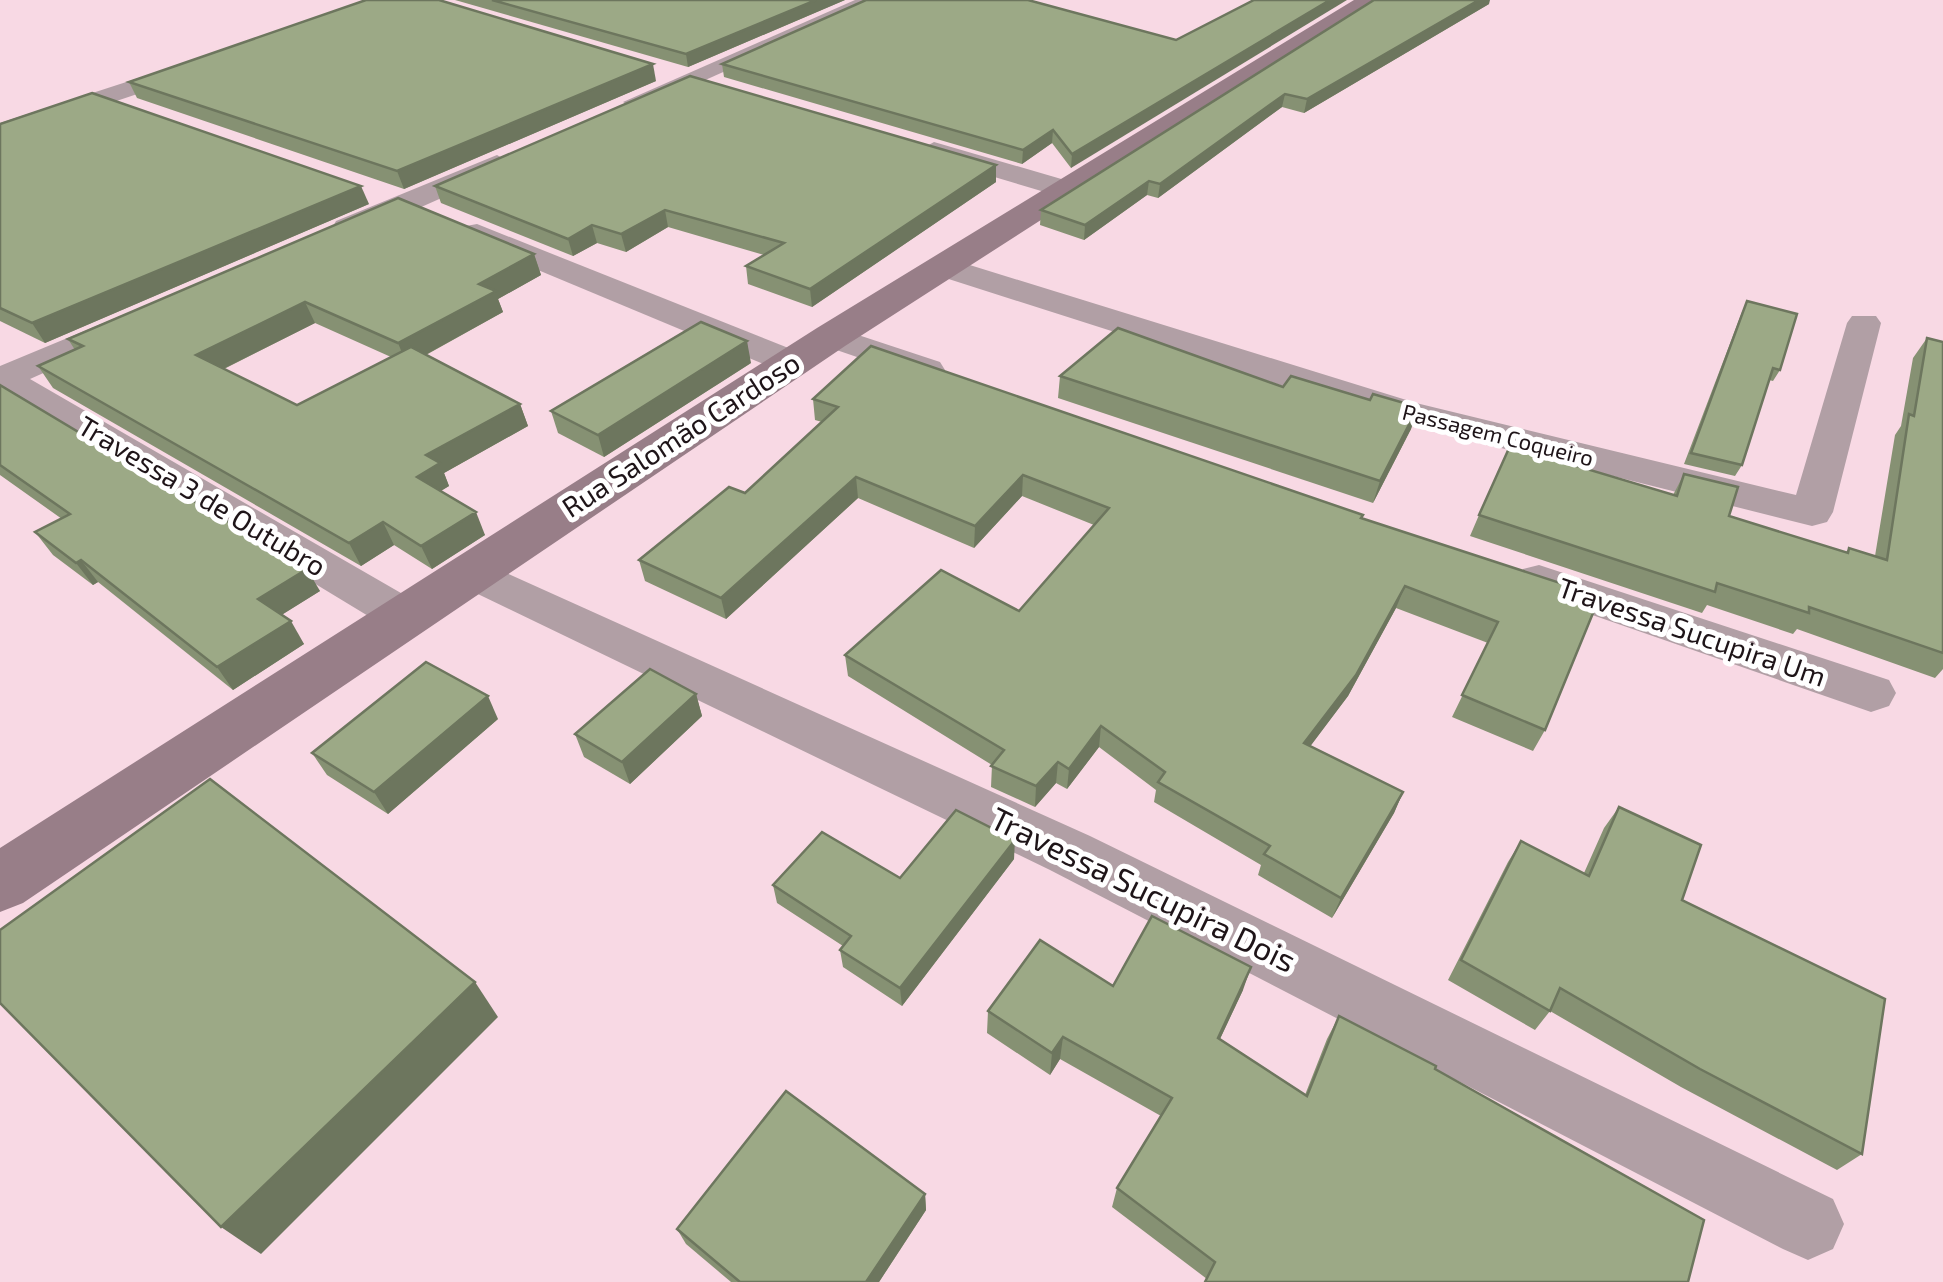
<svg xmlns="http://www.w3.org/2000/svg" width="1943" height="1282" font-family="'Exo 2',sans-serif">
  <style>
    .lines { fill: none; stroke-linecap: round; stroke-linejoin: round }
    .street { fill: #b19fa5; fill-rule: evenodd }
    .secondary { fill: #987e88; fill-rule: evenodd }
    .wall { fill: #869173; fill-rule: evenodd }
    .shaded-wall { fill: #6d765e }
    .building { fill: #9ca986; stroke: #6d765e; stroke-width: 2.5 }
    .labels { text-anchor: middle; stroke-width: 10; stroke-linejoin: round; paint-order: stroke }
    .far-street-label { font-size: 22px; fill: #1e1418; stroke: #fff }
    .street-label { font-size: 28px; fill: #1e1418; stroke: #fff }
    .near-street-label { font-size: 32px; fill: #1e1418; stroke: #fff }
  </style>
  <rect width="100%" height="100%" fill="#f8d9e4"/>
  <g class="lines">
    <!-- street -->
    <g class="street">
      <polygon points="855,0 884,0 645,107 636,110 623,102"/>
      <polygon points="191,61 200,63 203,68 200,73 0,140 0,123"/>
      <polygon points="934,142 1075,183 1080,189 1065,198 924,156 920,150"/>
      <polygon points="497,155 511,163 507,169 358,235 347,237 332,228 336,221"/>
      <polygon points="477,224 806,355 811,363 806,371 780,371 466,240 462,233 466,226"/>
      <polygon points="944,257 1416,403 1796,495 1847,323 1852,316 1876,316 1881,323 1833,512 1827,522 1812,526 1390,420 933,274 928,267"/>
      <polygon points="130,312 142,315 147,322 142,329 30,379 420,604 427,616 420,628 404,632 388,628 0,393 0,366"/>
      <polygon points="831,326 940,362 945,370 940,378 927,381 819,344 813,337 819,330"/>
      <polygon points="471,557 1090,836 1833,1199 1844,1224 1833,1249 1808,1260 1783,1249 1050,870 455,583 449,572 455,561"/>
      <polygon points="1539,565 1889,680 1896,693 1889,706 1871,712 1523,591 1516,580 1523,569"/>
    </g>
    <!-- secondary -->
    <polygon class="secondary" points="1354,0 1383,0 845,346 23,903 0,912 0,848 817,328"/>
  </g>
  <!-- wall -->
  <g class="wall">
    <polygon points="455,0 845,0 688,67"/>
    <polygon points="1374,0 1489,4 1304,113 1282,107 1158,198 1147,195 1084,240 1040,225 1041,210"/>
    <polygon points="1176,40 1071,168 1052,143 1022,164 724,77 722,64"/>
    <polygon points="656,81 404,189 137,98 129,82"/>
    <polygon points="0,124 369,204 45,343 0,321"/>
    <polygon points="996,165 996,182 812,307 748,284 746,266 764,255 668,227 626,252 597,243 573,256 441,203 435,186"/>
    <path d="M534,254L541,275L498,299L503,312L426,355L520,404L528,426L444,473L449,486L441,491L485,535L432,569L394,545L361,566L53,388L38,366L75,350L68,339ZM315,323L391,357L297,405L224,369Z"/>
    <polygon points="1747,301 1780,370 1773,381 1769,380 1742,465 1735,476 1684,464 1742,312"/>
    <polygon points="1927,338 1943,342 1943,669 1935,678 1797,629 1793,634 1707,605 1702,613 1470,536 1479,515 1673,495 1684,474 1729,516 1846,552 1849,548 1875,556 1895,435 1901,426 1913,358"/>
    <polygon points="751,363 604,457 558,433 551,411"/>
    <polygon points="1060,376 1283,387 1418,407 1411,429 1373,503 1058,398"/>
    <polygon points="0,385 320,591 281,615 304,644 233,690 98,582 93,585 53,555 35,532 62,519 0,475"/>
    <polygon points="813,399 1362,518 1600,596 1545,730 1533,751 1452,717 1488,643 1396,608 1348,696 1310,746 1403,792 1394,813 1332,918 1258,875 1261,865 1154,802 1156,790 1099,747 1067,789 1056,783 1035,807 991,787 992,765 848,676 845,655 1019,611 1094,525 1022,496 974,548 858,498 726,619 645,581 639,560 745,493 822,422 815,420"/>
    <polygon points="696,694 702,716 630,784 584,757 575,734"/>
    <polygon points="498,719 388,814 327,775 312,753"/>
    <polygon points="1619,807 1682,900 1862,1154 1837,1170 1681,1087 1550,1011 1535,1030 1448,980 1508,862 1521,841 1584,873 1604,828"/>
    <polygon points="1014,859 902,1006 843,967 840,950 843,946 777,903 773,885 900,878"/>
    <polygon points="1113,986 1243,990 1220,1039 1305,1095 1327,1039 1339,1016 1436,1066 1207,1279 1112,1207 1117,1188 1161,1116 1060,1059 1050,1075 987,1033 988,1011"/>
    <polygon points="925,1194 926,1210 879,1282 731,1282 686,1244 677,1229"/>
  </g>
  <!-- shaded-wall -->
  <g class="shaded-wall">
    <polygon points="816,0 845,0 688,67 686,54"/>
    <polygon points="1330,0 1347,0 1071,168 1072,154"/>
    <polygon points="1478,0 1490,0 1489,4 1304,113 1307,99"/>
    <polygon points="653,64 656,81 404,189 397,171"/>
    <polygon points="1285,94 1282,107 1158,198 1160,184"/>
    <polygon points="1053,130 1052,143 1022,164 1023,150"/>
    <polygon points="996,165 996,182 812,307 810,289"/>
    <polygon points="1149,181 1147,195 1084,240 1085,225"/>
    <polygon points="361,186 369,204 45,343 32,323"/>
    <polygon points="665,210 668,227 626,252 621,234"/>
    <polygon points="592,225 597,243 573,256 568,239"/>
    <polygon points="534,254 541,275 498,299 503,312 407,365 398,343 479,284"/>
    <polygon points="305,302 315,323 209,376 196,355"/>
    <polygon points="747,341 751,363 604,457 598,435"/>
    <polygon points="520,404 528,426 444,473 449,486 427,499 417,477 426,455"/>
    <polygon points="1418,407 1411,429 1373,503 1380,481"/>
    <polygon points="1023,475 1022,496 974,548 975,526"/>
    <polygon points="856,477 858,498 726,619 721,598"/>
    <polygon points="476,512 485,535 432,569 421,546"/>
    <polygon points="383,522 394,545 361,566 349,543"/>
    <polygon points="81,560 98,582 93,585 76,563"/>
    <polygon points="307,569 320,591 272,621 258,599"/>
    <polygon points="1405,586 1396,608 1348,696 1297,764 1304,743"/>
    <polygon points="291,621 304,644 233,690 217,667"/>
    <polygon points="696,694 702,716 630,784 622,762"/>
    <polygon points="488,696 498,719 388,814 374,792"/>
    <polygon points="1101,726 1099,747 1067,789 1069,769"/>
    <polygon points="1058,762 1056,783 1035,807 1036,786"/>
    <polygon points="1403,792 1394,813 1332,918 1341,898"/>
    <polygon points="1015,840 1014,859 902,1006 900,988"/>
    <polygon points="1251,967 1243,990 1210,1060 1218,1038"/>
    <polygon points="475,982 498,1017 261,1254 221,1227"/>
    <polygon points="1063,1037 1060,1059 1050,1075 1052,1053"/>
    <polygon points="925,1194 926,1210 879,1282 866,1282"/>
  </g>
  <!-- building -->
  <g class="building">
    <polygon points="366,0 439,0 653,64 397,171 129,82"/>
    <polygon points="492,0 816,0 686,54"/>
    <polygon points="866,0 1028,0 1176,40 1254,0 1330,0 1072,154 1053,130 1023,150 722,64"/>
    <polygon points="1374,0 1479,0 1307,99 1285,94 1160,184 1149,181 1085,225 1041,210"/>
    <polygon points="690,76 996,165 810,289 746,266 784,243 665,210 621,234 592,225 568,239 435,186"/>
    <polygon points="92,93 361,186 32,323 0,308 0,124"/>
    <polygon points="398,198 534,254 479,284 496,291 398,343 305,302 196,355 297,405 411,347 520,404 426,455 440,463 417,477 476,512 421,546 383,522 349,543 38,366 83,346 68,339"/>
    <polygon points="1747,301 1797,314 1780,370 1773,368 1742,465 1691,453"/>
    <polygon points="701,322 747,341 598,435 551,411"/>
    <polygon points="1118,328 1283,387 1291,376 1370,400 1373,394 1418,407 1380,481 1060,376"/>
    <polygon points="1927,338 1943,342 1943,653 1809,607 1809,613 1717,583 1715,592 1479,515 1510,446 1677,496 1684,474 1738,487 1729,516 1848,553 1849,548 1887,560 1909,414 1914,416"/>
    <polygon points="871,346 1363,515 1361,518 1600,596 1545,730 1462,695 1498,622 1405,586 1356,675 1304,743 1403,792 1341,898 1264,854 1270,846 1158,782 1165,772 1101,726 1069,769 1058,762 1036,786 991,766 1004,750 845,655 941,570 1019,611 1109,508 1023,475 975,526 856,477 721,598 639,560 729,487 745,493 838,407 813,399"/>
    <polygon points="0,385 307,569 258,599 291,621 217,667 81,560 76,563 35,532 70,514 0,465"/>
    <polygon points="426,662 488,696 374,792 312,753"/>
    <polygon points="650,669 696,694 622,762 575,734"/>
    <polygon points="210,779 475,982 221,1227 0,1003 0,930"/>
    <polygon points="1619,807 1701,845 1682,900 1885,999 1862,1154 1700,1069 1560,988 1550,1011 1461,960 1521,841 1589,876"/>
    <polygon points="956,810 1015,840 900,988 840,950 851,936 773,885 822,832 900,878"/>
    <polygon points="1152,916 1251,967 1218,1038 1307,1096 1339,1016 1436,1066 1435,1069 1704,1220 1688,1282 1205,1282 1215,1262 1117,1188 1172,1098 1063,1037 1052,1053 988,1011 1040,940 1113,986"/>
    <polygon points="786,1091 925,1194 866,1282 740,1282 677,1229"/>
  </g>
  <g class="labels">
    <!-- far-street labels -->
    <g class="far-street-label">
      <text transform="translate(1498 435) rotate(14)" y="8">Passagem Coqueiro</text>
    </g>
    <!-- street labels -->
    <g class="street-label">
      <text transform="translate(681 435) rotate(-33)" y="10">Rua Salomão Cardoso</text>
      <text transform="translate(202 496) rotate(31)" y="10">Travessa 3 de Outubro</text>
      <text transform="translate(1692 632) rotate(19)" y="10">Travessa Sucupira Um</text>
    </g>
    <!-- near-street labels -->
    <g class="near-street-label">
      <text transform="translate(1143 890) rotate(26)" y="11">Travessa Sucupira Dois</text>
    </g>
  </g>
</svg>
